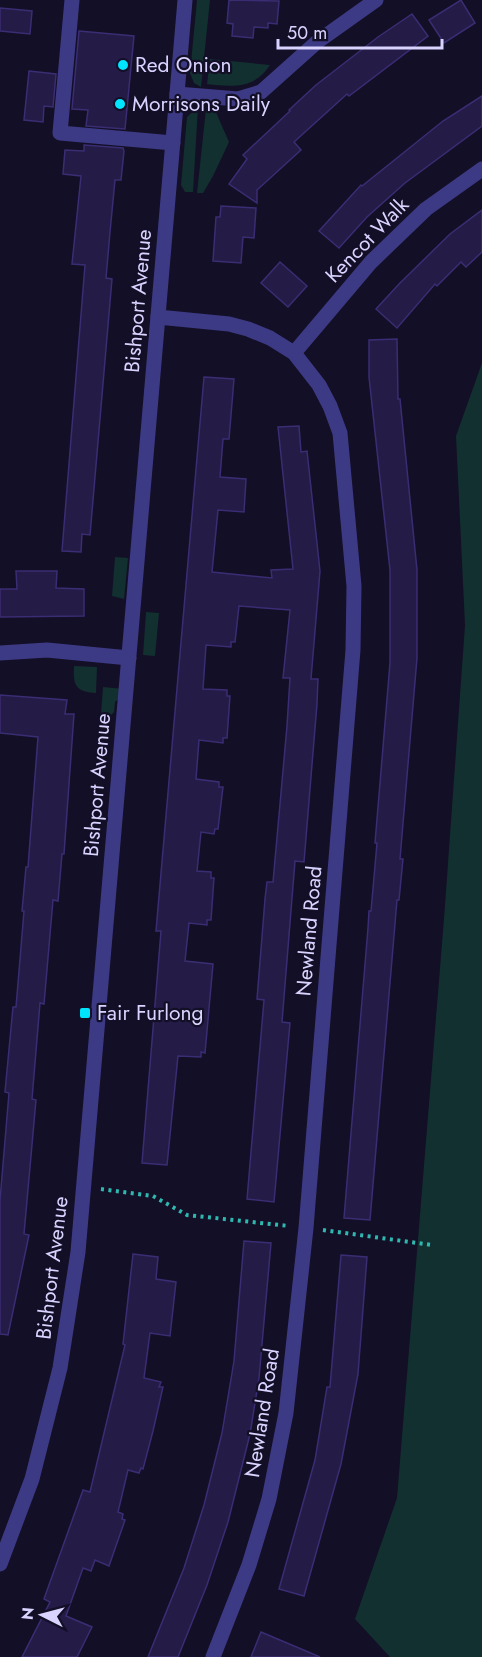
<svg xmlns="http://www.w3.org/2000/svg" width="482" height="1657" font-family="Jost,sans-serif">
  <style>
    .green { fill: #12302f }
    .building { fill: #241b47; stroke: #3b2d73; stroke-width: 1.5 }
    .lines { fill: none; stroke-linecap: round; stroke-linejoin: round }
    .path { stroke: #2fb8b0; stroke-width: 4; stroke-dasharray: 3 4.5; stroke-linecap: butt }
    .minor { stroke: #3d3a85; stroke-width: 15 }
    .poi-dot { fill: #00e5ff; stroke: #130f26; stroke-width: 2 }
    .labels { text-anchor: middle; stroke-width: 4.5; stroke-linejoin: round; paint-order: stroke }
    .poi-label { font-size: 21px; fill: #d9d4ff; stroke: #130f26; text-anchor: start }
    .street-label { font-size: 21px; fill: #d9d4ff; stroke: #130f26 }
  </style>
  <rect width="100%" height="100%" fill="#130f26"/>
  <!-- green -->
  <g class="green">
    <polygon points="197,0 210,0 201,87 194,83 190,73"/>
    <path d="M210,59L270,65C255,89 232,87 207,84Z"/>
    <polygon points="198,107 193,192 185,192 181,185 187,117"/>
    <polygon points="206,109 215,110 229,142 213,176 203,193 197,193"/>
    <polygon points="482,363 482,1657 390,1657 355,1619 397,1498 444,919 465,625 456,436"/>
    <polygon points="115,557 128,558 124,599 112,596"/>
    <polygon points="146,612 159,613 155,656 143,655"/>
    <path d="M74,666L97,667L96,693C75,692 73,685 74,666Z"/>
    <polygon points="103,687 124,689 123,695 115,702 114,712 111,715 101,714"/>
  </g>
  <!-- building -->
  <g class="building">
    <polygon points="229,0 279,1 277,24 268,23 268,28 254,27 253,38 232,36 233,24 227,23"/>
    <polygon points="461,0 475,23 444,43 429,20"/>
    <polygon points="0,8 32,11 30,34 0,31"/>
    <polygon points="412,14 428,36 349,96 347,94 294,142 301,150 257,190 257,203 229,184 247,159 243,155 290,111 289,110 316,85 378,37"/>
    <polygon points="79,31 134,36 125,129 86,126 88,110 72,109"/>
    <polygon points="29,71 56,74 53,107 44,106 43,122 24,120"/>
    <polygon points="482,96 482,126 405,183 367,217 339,248 319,231 361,185 362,186 443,121"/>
    <polygon points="84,145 123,148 124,151 121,180 115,180 110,232 106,278 112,279 90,535 82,534 81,552 62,551 85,265 72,264 81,176 63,174 65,150 84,151"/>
    <polygon points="221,206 256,208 254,238 243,237 241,263 213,261 216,217 220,217"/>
    <polygon points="482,210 482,252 466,267 461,262 437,286 435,284 397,328 376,309 399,284 450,234"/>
    <polygon points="280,262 307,286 288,307 261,283"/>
    <polygon points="397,339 398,399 400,399 417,570 417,658 400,859 403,859 399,900 397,900 370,1220 344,1218 368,928 369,911 371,911 377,843 375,843 390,663 390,570 369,377 369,340"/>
    <polygon points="204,377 234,379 229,439 223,439 220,477 246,479 244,512 218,510 212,572 272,578 271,570 293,569 278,427 299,426 301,452 307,451 320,571 311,679 318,679 317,704 304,862 295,861 282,1022 290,1023 274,1202 247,1199 264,1000 257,999 265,899 267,882 273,882 287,726 290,678 283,678 290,610 239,606 235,642 231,642 231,647 206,645 203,689 227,690 227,696 230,696 227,738 223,738 223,743 199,740 196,779 219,782 219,787 223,787 218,829 215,829 214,834 201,832 197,871 211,872 211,878 214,878 211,920 207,920 207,925 189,923 185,961 213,964 205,1053 201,1052 201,1057 178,1056 167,1165 142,1163 161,931 156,931"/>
    <polygon points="16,571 57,571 56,588 84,589 84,616 0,617 0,589 17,589"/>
    <polygon points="0,695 67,700 65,714 74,714 64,854 62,854 58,901 53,900 44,1004 40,1003 32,1099 36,1100 24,1234 29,1235 8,1335 0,1334 0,1200 9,1093 5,1092 13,1007 16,1007 24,911 22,911 26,867 28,867 38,737 0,733"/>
    <polygon points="244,1241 271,1243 259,1378 250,1434 228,1522 207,1585 178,1657 148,1657 184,1568 204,1505 222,1433 234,1361"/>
    <polygon points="133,1254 158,1257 156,1279 176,1282 170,1336 150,1333 144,1378 161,1382 159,1387 163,1387 153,1431 143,1469 141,1468 139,1473 128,1470 118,1512 123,1514 122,1519 125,1520 109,1566 95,1560 91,1571 83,1568 66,1616 92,1627 77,1657 22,1657 50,1602 44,1599 83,1490 90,1492 125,1345 123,1344"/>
    <polygon points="341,1255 367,1257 358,1374 341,1464 304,1596 279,1589 315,1460 327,1387 330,1387"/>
    <polygon points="261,1632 320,1657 251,1657"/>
  </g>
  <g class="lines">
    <!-- path -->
    <g class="path">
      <polyline points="101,1189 153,1196 187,1215 289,1226"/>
      <polyline points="323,1230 432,1245"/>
    </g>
    <!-- minor -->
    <g class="minor">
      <polyline points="72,0 60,133 173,143"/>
      <polyline points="177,94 238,99 261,92 317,42 376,0"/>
      <polyline points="158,317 229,324 248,329 270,338 294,353 319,385 330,406 340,433 354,586 353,650 306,1228 286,1413 269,1499 249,1565 213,1657"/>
      <polyline points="294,353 371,262 426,209 482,169"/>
      <polyline points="0,653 47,650 129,658"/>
      <polyline points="0,1564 32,1479 60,1368 78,1252 185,0"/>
    </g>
  </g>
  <!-- markers -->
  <g class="poi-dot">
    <circle cx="123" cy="65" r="6"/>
    <circle cx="120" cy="104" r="6"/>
    <rect x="79" y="1007" width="12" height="12" rx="3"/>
  </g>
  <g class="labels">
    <!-- poi labels -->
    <g class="poi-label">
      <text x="135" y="72">Red Onion</text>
      <text x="132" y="111">Morrisons Daily</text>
      <text x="97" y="1020">Fair Furlong</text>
    </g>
    <!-- street labels -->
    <g class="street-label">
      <text transform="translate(367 240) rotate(-46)" y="7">Kencot Walk</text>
      <text transform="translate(138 301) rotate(-85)" y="7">Bishport Avenue</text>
      <text transform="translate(97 785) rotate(-85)" y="7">Bishport Avenue</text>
      <text transform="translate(309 931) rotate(-85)" y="7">Newland Road</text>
      <text transform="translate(52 1268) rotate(-83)" y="7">Bishport Avenue</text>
      <text transform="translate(262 1413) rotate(-81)" y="7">Newland Road</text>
    </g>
  </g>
  <!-- north arrow -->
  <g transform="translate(42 1615) rotate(276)" stroke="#130f26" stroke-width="4.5" paint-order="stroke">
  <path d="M0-4.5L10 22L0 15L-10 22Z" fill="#d9d4ff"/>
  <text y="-9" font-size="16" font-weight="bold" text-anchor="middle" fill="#d9d4ff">N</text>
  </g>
  <!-- scale -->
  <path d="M278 39v9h164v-9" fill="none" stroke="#d9d4ff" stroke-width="3"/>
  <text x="287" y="39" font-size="18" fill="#d9d4ff" stroke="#130f26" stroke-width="4.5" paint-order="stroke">50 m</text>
</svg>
